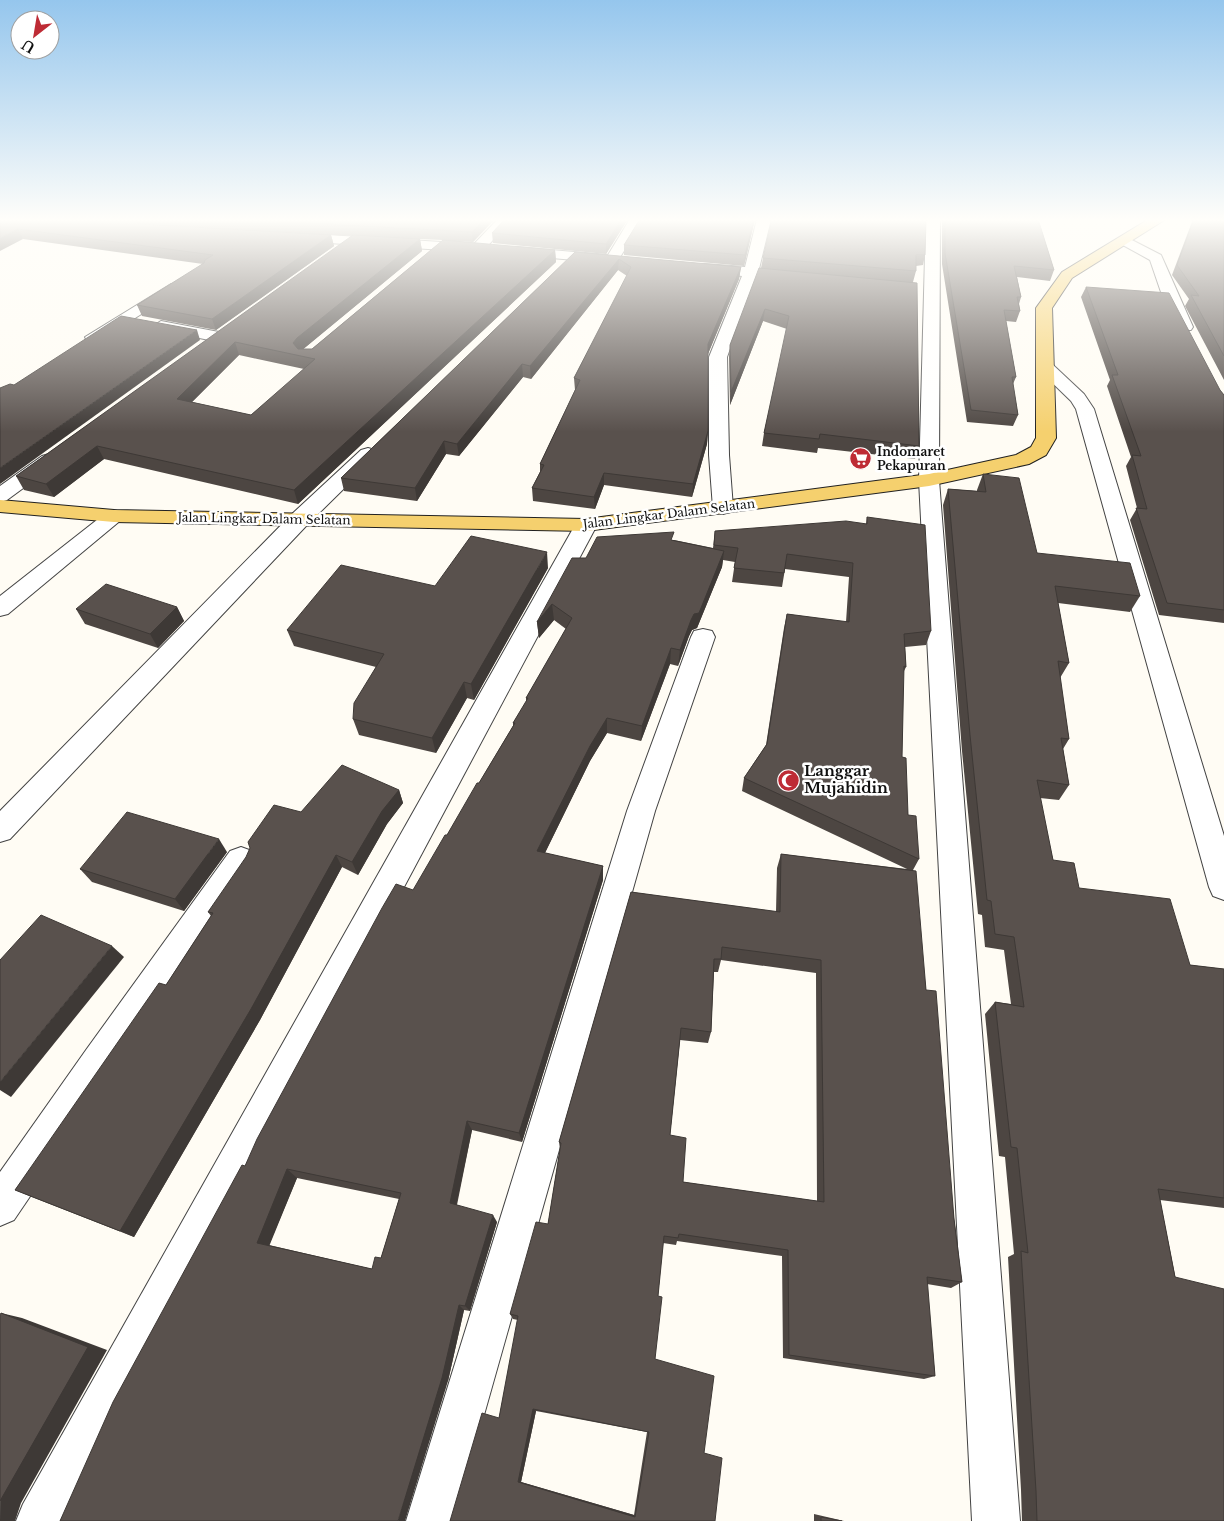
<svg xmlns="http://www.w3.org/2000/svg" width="1224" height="1521" font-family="'Libre Baskerville',serif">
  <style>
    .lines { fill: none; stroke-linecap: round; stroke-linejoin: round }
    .street-casing { stroke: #434343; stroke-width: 2 }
    .primary-casing { stroke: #212121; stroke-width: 2 }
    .street { fill: #fff; fill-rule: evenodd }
    .primary { fill: #f5d06e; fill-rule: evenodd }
    .wall { fill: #4d4642; fill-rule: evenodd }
    .shaded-wall { fill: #3e3936 }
    .building { fill: #59514d; stroke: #3e3936; fill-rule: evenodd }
    .labels { text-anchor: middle; stroke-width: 5; stroke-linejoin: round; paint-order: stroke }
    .far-poi-label { font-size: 12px; font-weight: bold; fill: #101010; stroke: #fff; text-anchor: start }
    .far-street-label { font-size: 12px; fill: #101010; stroke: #fff }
    .poi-label { font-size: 15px; font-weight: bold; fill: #101010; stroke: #fff; text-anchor: start }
  </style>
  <rect width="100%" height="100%" fill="#fffcf4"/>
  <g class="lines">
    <defs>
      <g id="street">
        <polygon points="498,219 512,219 483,251 478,252 295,241 288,237 295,233 474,244"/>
        <polygon points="630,219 644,219 617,262 609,263 517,255 510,251 517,247 608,255"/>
        <polygon points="757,219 771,219 759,269 793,272 800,276 793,280 756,277 727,357 729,455 733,508 730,512 723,514 716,512 713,508 709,455 709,357 742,276 704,272 697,268 704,264 745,267"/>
        <polygon points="926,219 940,219 939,480 1020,1521 972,1521 919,480"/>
        <polygon points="1126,237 1161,255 1193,327 1191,330 1179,330 1163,298 1150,260 1121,244 1119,241"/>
        <polygon points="171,284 179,289 176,292 99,341 87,341 85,337"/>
        <polygon points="161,321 219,332 225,333 227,337 225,341 219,342 155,329 153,326"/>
        <polygon points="1046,363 1052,364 1084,394 1094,409 1224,836 1224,900 1213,896 1209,887 1076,409 1071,401 1037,368 1040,364"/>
        <polygon points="368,448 375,450 378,454 375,458 308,524 10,839 0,842 0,811 292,514 361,450"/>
        <polygon points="49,454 56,456 59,460 56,464 7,500 0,502 0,486 42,456"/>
        <polygon points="114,510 121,512 125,516 121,520 8,614 0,616 0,596 107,512"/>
        <polygon points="586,519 594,520 597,525 66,1521 16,1521 23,1504 575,525 578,520"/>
        <polygon points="703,629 712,631 715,637 655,811 454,1521 406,1521 627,811 691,637 694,631"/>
        <polygon points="241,847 252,851 256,860 252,869 14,1220 0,1226 0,1172 86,1050 230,851"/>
      </g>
      <polygon id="primary" points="1149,219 1166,219 1072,278 1052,308 1056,438 1046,455 1029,464 929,486 586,531 114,522 0,512 0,500 114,510 586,519 929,474 1016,455 1031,447 1036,438 1036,308 1062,272"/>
    </defs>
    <!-- street casing -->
    <use href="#street" class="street-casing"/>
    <!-- primary casing -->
    <use href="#primary" class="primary-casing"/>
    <!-- street -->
    <use href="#street" class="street"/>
    <!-- primary -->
    <use href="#primary" class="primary"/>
  </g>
  <!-- wall -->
  <g class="wall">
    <path d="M0,219H495L473,242L450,241L555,250L556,262L298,504L104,459L54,497L24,490L16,476L353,236L205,228L331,235L334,246L216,330L142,316L137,305L203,264L23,239ZM420,239L443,240L312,349H303L422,251ZM239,355L304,369L251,415L192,402Z"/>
    <polygon points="505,219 628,219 606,254 493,243 492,233"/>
    <polygon points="640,219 755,219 744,266 624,255 624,245"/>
    <polygon points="942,219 1038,219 1054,270 1050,281 1017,277 1021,297 1019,304 1020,311 1016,322 1006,321 1016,377 1013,384 1018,415 1013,426 967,422 942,264"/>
    <polygon points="1193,219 1224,219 1224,380 1185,306 1189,299 1172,275"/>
    <polygon points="575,252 741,267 739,279 708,354 708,431 707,444 692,497 604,485 595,509 533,501 532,488 540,472 540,464 575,390 574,378 627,276 618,270 531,379 523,377 459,456 446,454 417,501 344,491 341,478"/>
    <polygon points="925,255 923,265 916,266 916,271 913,282 919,446 915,459 818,448 817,453 762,446 764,433 787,329 763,321 730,405 729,357 730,345 761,268 763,258"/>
    <polygon points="1086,287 1220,390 1224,395 1224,623 1159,615 1130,520 1137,508 1126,466 1131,457 1107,386 1110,380 1081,297"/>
    <polygon points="983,474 1037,553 1140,596 1130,612 1058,603 1069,663 1060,678 1069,739 1063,749 1069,785 1059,800 1040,798 1053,860 1079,888 1190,965 1224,969 1224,1208 1160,1200 1224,1521 1022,1521 1021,1490 1008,1257 1014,1254 1005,1157 999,1156 985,1014 995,1002 1011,1004 1004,950 985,947 982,915 978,914 962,751 943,505 948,489 977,491 977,490"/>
    <path d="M867,517L931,631L926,645L905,647L906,667L903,673L902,757L908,815L919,859L913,870L926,990L962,1282L951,1288L927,1284L935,1376L924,1379L783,1358L782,1256L677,1241L676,1245L663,1243L658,1296L655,1359L704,1453L715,1521H450L499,1418L518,1320L513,1319L510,1314L548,1224L560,1149L559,1142L631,892L776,912L777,868L781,854L907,869L742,791L744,778L766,745L784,628L787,614L846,622L849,577L785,569L782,587L732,582L735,562L723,560L722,567L697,628L692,630L689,636L678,666L670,664L641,741L607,733L590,761L545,853L603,866V880L522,1142L472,1130L457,1205L497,1222L470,1311L464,1310L448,1381L60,1521L245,1166L447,835L479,783L513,726V723L526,702V698L566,629L554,620L539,638L537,622L586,558L674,540L713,548L715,531L866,524ZM721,960L816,973L817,1201L683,1182L670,1135L680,1040L708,1043L711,1032L714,972H718ZM297,1178L399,1199L381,1258L372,1269L269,1245ZM536,1411L647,1432L634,1515L521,1482Z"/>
    <polygon points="548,568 474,700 467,698 436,753 359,735 353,719 376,667 294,646 287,630 435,586"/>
    <polygon points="177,607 184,621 158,648 85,624 76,609"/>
    <polygon points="399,790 403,803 387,824 358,875 342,867 260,1020 134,1237 32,1197 15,1190 166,985 211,916 208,912 301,812"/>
    <polygon points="227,852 184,911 92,882 80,869"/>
    <polygon points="814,1514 844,1521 814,1521"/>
  </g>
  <!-- shaded-wall -->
  <g class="shaded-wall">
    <polygon points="485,219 495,219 473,242 472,232"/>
    <polygon points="622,219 628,219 606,254 606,244"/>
    <polygon points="754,219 755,219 744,266 745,255"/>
    <polygon points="18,229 23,239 0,251 0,238"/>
    <polygon points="331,235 334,246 216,330 212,319"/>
    <polygon points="420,239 422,251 301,351 297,356 293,343 297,338"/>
    <polygon points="555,250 556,262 298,504 294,490"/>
    <polygon points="619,259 618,270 531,379 530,366"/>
    <polygon points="741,267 739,279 707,356 708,344"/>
    <polygon points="765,309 763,321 730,405 731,392"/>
    <polygon points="197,330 200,340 0,484 0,468"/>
    <polygon points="235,342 239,355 182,412 177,399"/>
    <polygon points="522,364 523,377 459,456 457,444"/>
    <polygon points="708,431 707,444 692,497 693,484"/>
    <polygon points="444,441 446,454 417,501 415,488"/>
    <polygon points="97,446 104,459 54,497 46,484"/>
    <polygon points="604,473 604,485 595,509 594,497"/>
    <polygon points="724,551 722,567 697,628 692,630 689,636 678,666 680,650 691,620"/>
    <polygon points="547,552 548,568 474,700 471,684"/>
    <polygon points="552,604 554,620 539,638 537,622"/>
    <polygon points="177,607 184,621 158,648 150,634"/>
    <polygon points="671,648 670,664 641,741 642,726"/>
    <polygon points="464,682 467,698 436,753 432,738"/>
    <polygon points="607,718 607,733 590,761 539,865 537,851 590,746"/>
    <polygon points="399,790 403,803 387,824 358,875 352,862 382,811"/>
    <polygon points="219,839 227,852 184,911 175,899"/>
    <polygon points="336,855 342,867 260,1020 134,1237 120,1231"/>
    <polygon points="603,866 603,880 522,1142 519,1133"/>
    <polygon points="112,946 124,957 11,1097 0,1090 0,1082"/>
    <polygon points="467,1121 472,1130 455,1211 450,1203"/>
    <polygon points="287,1169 297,1178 268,1249 257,1243"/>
    <polygon points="493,1215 497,1222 470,1311 465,1306"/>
    <polygon points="459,1305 464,1310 448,1381 405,1521 398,1521"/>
    <polygon points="1,1313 22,1318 107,1350 21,1503 15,1521 0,1521"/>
    <polygon points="533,1409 536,1411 521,1482 634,1515 635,1517 518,1482"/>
  </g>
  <!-- building -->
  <g class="building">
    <polygon points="0,219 132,219 140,224 331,235 212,319 137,305 204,263 205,260 213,255 18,229 0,238"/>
    <polygon points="231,219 485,219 472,232"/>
    <polygon points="505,219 622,219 606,244 492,233"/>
    <polygon points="640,219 754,219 745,255 624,245"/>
    <polygon points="772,219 926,219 925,255 916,255 916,271 763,258"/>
    <polygon points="945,219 1038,219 1054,270 1014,266 1021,297 1017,297 1020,311 1004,310 1016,377 1012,377 1018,415 971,410 945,253"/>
    <polygon points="1194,219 1224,219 1224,356 1191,295 1199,296 1177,265"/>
    <path d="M353,235L420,239L297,338L293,343L298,349H312L443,240L555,250L294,490L97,446L46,484L16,476ZM235,342L315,359L251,415L177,399Z"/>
    <polygon points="575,252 741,267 708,344 708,431 693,484 604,473 594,497 532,488 544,465 540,464 580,380 574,378 631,267 619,259 530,366 522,364 457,444 444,441 415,488 341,478"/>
    <polygon points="759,268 917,283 919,446 820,434 819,439 764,433 789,316 765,309 731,392 730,345"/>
    <polygon points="1086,287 1169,293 1220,390 1224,395 1224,610 1167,603 1136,508 1147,509 1132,455 1141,456 1112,375 1118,375"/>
    <polygon points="121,316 197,330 0,468 0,388 10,384 14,385"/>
    <polygon points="983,474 1019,478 1037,553 1130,563 1140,596 1055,586 1069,663 1058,661 1069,739 1061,738 1069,785 1037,780 1053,860 1074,863 1079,888 1170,899 1190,965 1224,969 1224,1198 1158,1189 1175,1277 1224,1289 1224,1521 1037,1521 1036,1491 1021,1251 1028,1253 1017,1148 1011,1147 995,1002 1024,1007 1014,937 995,934 991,901 987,900 970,735 948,489 986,492"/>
    <polygon points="867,517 925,525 931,631 904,634 906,667 904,666 902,757 906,758 908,815 916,816 919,859 744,778 767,744 787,614 849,622 853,563 787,554 784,573 734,568 738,548 714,545 715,531 846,521 867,524"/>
    <path d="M674,532L671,540L724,551L699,613L694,614L691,620L680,650L671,648L642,726L607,718L590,746L537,851L603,866L519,1133L467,1121L450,1203L493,1215L465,1306L459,1305L442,1378L398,1521H60L113,1402L242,1165L245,1166L257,1139L382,908L396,884L413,890L445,835H447L477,783H479L515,723H513L528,698H526L572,618L552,604L537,622L572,558H586L597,537ZM287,1169L401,1193L381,1258L375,1257L372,1269L257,1243Z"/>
    <polygon points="471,536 547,552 471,684 464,682 432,738 353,719 354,703 384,654 287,630 341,565 435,586"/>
    <polygon points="106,584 177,607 150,634 76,609"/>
    <polygon points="342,765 399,790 382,811 352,862 336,855 251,1009 120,1231 15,1190 159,983 166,985 213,913 208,912 246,857 250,848 248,842 274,805 301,812"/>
    <polygon points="127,812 219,839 175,899 80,869"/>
    <path d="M781,854L916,871L926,990L936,991L954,1219L962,1282L927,1277L935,1376L789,1355L788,1250L679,1234L678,1238L664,1236L658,1296L662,1297L655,1359L714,1376L704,1453L722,1458L715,1521H450L482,1413L499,1418L518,1316L510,1314L536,1222L548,1224L561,1143L559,1142L631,892L780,912ZM722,947L821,960L824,1202L683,1182L686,1138L670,1135L681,1028L711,1032L714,959H721ZM533,1409L649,1432L635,1517L518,1482Z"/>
    <polygon points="41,915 112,946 0,1082 0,960"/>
    <polygon points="1,1313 88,1347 0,1501 0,1315"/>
    <polygon points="821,1517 842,1521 821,1521"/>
  </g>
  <!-- sky -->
  <linearGradient id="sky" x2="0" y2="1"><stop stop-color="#95c6ed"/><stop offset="0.51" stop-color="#fffefa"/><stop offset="1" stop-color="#fffefa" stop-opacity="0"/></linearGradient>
  <rect width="1224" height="432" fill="url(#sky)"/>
  <!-- icons -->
  <defs>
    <symbol id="supermarket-disc" viewBox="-11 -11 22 22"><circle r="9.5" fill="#be2b35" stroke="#fff"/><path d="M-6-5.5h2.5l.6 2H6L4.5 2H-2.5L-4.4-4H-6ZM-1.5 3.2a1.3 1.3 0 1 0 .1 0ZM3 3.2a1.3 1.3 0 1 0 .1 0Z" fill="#fff"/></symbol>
    <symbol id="mosque-disc" viewBox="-11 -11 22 22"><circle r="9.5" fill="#be2b35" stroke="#fff"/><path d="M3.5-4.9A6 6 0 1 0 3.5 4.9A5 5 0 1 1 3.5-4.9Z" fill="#fff"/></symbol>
  </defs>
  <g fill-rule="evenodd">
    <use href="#supermarket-disc" x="848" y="446" width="25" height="25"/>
    <use href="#mosque-disc" x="776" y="768" width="25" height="25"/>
  </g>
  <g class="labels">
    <!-- far-poi labels -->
    <g class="far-poi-label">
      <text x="877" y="456">Indomaret<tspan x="877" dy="14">Pekapuran</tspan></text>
    </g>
    <!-- far-street labels -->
    <g class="far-street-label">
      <text transform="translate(669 514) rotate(-7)" y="4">Jalan Lingkar Dalam Selatan</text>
      <text transform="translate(264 519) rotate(1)" y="4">Jalan Lingkar Dalam Selatan</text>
    </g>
    <!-- poi labels -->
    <g class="poi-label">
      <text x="804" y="776">Langgar<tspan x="804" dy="17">Mujahidin</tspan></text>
    </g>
  </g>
  <!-- north arrow -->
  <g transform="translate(35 35) rotate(211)"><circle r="24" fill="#ffffff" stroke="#9f9f9f"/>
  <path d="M0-4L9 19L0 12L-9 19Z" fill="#be2b35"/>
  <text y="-8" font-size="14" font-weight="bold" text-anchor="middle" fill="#101010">U</text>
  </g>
</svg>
